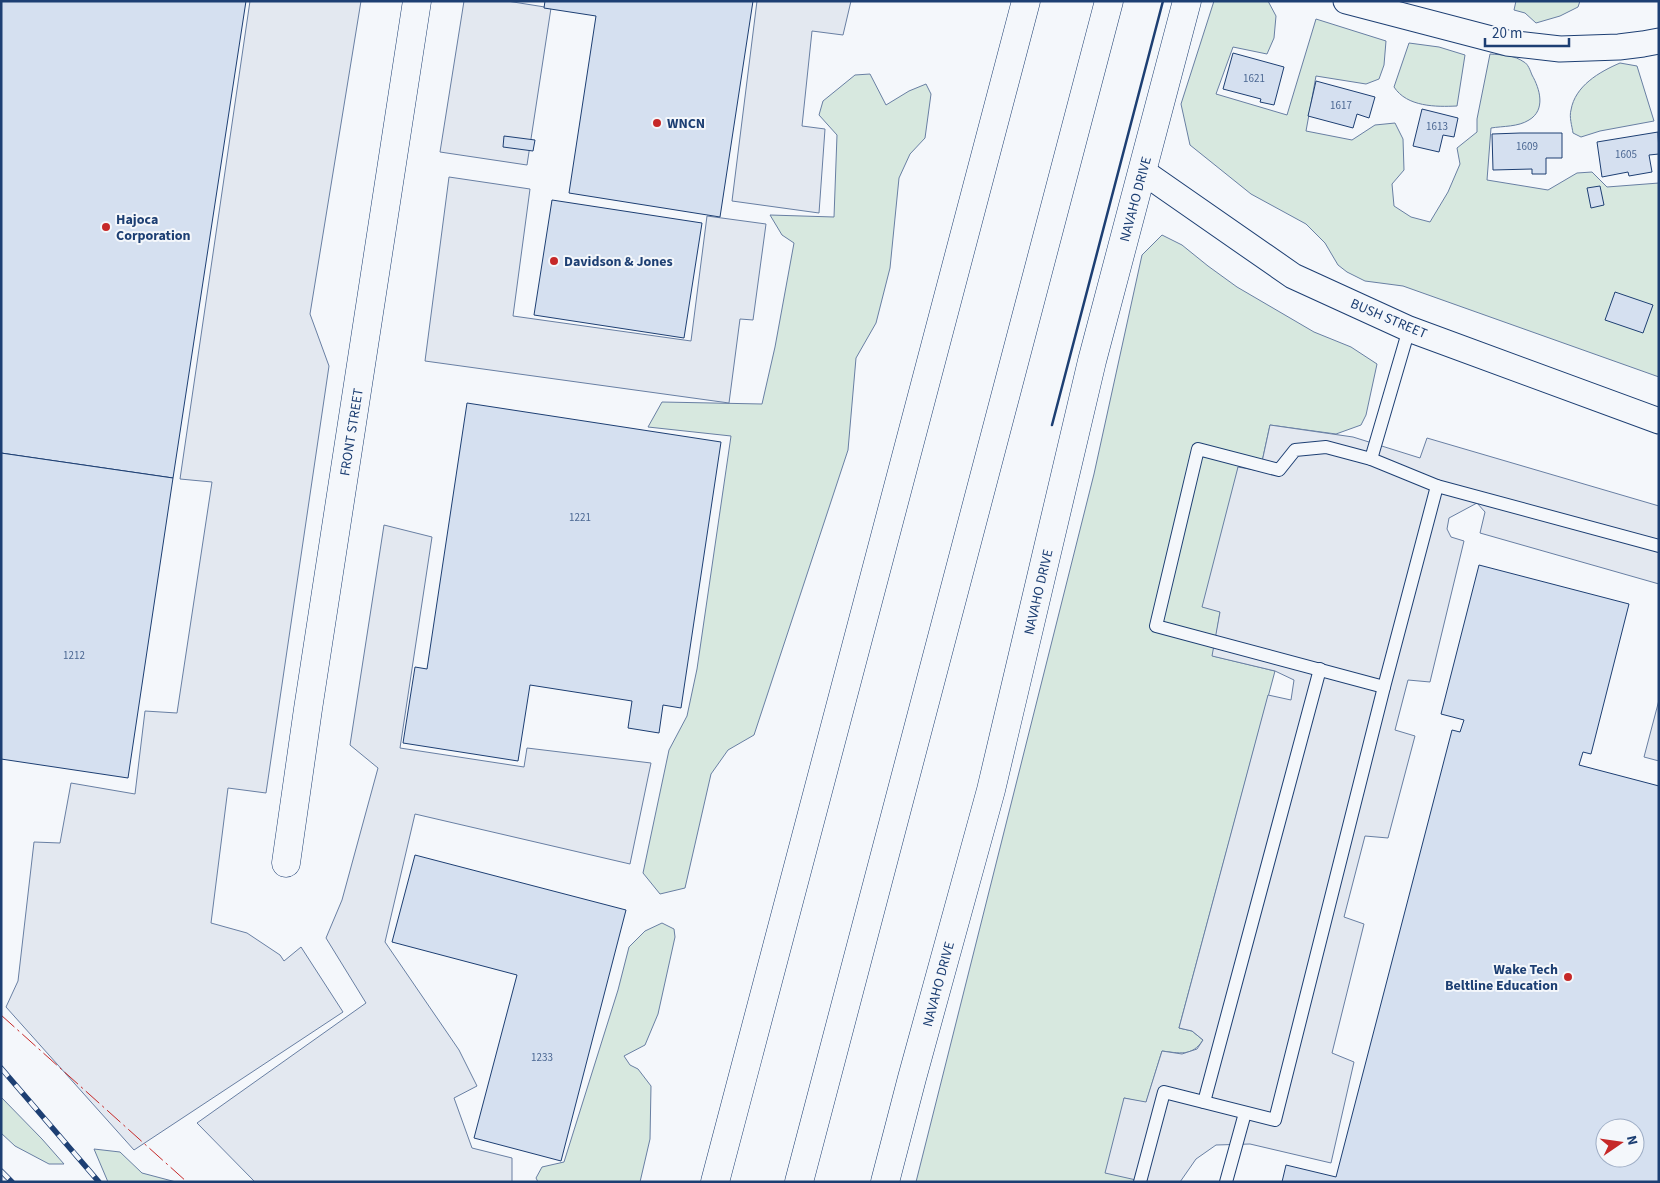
<svg xmlns="http://www.w3.org/2000/svg" width="1660" height="1183" font-family="'Source Sans 3',sans-serif">
  <style>
    .green { fill: #d7e8df; stroke: #687fa3 }
    .parking { fill: #e3e8f0; stroke: #687fa3 }
    .building { fill: #d5e0f0; stroke: #1d3f73; fill-rule: evenodd }
    .lines { fill: none; stroke-linecap: round; stroke-linejoin: round }
    .lane-casing { stroke: #1d3f73; stroke-width: 14 }
    .street-casing { stroke: #1d3f73; stroke-width: 27 }
    .secondary-casing { stroke: #1d3f73; stroke-width: 29 }
    .highway-casing { stroke: #1d3f73; stroke-width: 29 }
    .lane { stroke: #f4f7fb; stroke-width: 12 }
    .street { stroke: #f4f7fb; stroke-width: 25 }
    .secondary { stroke: #f4f7fb; stroke-width: 28 }
    .highway { stroke: #f4f7fb; stroke-width: 28 }
    .rail-casing { stroke: #1d3f73; stroke-width: 5.5 }
    .rail { stroke: #f4f7fb; stroke-width: 4; stroke-dasharray: 11; stroke-linecap: butt }
    .wall { stroke: #1d3f73; stroke-width: 2.5 }
    .power { stroke: #c62828; stroke-width: 1; stroke-dasharray: 18 4 2.5 4; stroke-linecap: butt }
    .poi-dot { fill: #c62828; stroke: #f4f7fb; stroke-width: 2 }
    .labels { text-anchor: middle; stroke-width: 4; stroke-linejoin: round; paint-order: stroke }
    .number-label { font-size: 11px; fill: #4b6792 }
    .poi-label { font-size: 14px; font-weight: bold; fill: #1d3f73; stroke: #f4f7fb; text-anchor: start }
    .street-label { font-size: 14px; fill: #1d3f73; stroke: #f4f7fb }
  </style>
  <rect width="100%" height="100%" fill="#f4f7fb"/>
  <!-- green -->
  <g class="green">
    <path d="M1214,1H1268L1276,16L1274,38L1267,54L1233,47L1216,94L1287,115L1316,19L1386,41L1384,65L1379,79L1366,84L1316,76L1306,131L1352,140L1375,125L1395,123L1403,139L1404,170L1392,184L1394,206L1411,217L1430,222L1448,192L1460,164L1457,148L1477,132V119L1490,54C1503,55 1514,55 1524,62C1528,64 1530,70 1532,75C1540,89 1546,110 1529,120C1518,127 1503,126 1491,128L1487,180L1548,190L1577,173L1592,172L1607,187L1659,183V377L1403,286L1365,281L1347,272L1338,265L1325,243L1306,224L1251,194L1190,145L1181,104Z"/>
    <polygon points="1516,1 1580,1 1578,7 1560,16 1536,23 1525,13 1514,10"/>
    <path d="M1409,43L1439,47L1465,55L1457,106C1436,107 1407,107 1394,87Z"/>
    <path d="M1620,63L1637,66L1654,121L1600,131L1581,137L1573,133C1572,126 1569,117 1571,110C1575,86 1599,72 1620,63Z"/>
    <polygon points="870,74 886,105 909,91 926,84 931,94 925,138 910,154 899,178 890,268 876,323 856,358 848,450 754,735 728,750 711,774 685,888 660,894 643,873 669,750 687,716 697,669 731,436 648,427 662,402 762,404 775,347 794,243 782,235 770,215 834,217 837,135 819,115 823,101 855,75"/>
    <path d="M1162,235L1182,245L1208,266L1237,287L1314,332L1351,347L1377,364L1366,415L1361,425L1336,434L1270,425L1260,471L1238,467L1220,612L1213,656L1275,671L1179,1028L1192,1031L1203,1040C1192,1057 1179,1053 1162,1051L1146,1103L1124,1098L1145,1182H916L1094,474L1142,255Z"/>
    <polygon points="662,923 674,929 675,937 658,1014 645,1045 624,1056 630,1065 638,1069 651,1086 650,1139 640,1182 538,1182 536,1178 542,1167 564,1162 618,990 629,947 645,931"/>
    <polygon points="1,1097 42,1139 64,1164 49,1164 15,1146 1,1133"/>
    <polygon points="94,1149 120,1152 142,1173 176,1182 108,1182"/>
  </g>
  <!-- parking -->
  <g class="parking">
    <polygon points="250,1 361,1 310,314 329,366 266,793 228,788 211,923 247,933 280,955 284,961 301,947 343,1012 134,1150 6,1007 18,981 34,842 60,843 71,783 135,794 145,711 177,713 212,482 180,479"/>
    <polygon points="464,1 507,1 551,8 527,165 440,152"/>
    <polygon points="757,1 851,1 843,35 812,31 802,126 825,129 819,213 732,201"/>
    <polygon points="449,177 530,189 513,316 691,341 707,216 766,224 753,320 740,319 729,403 425,361"/>
    <polygon points="1270,425 1353,437 1420,458 1427,438 1659,506 1659,584 1480,533 1485,512 1477,503 1449,518 1447,529 1451,537 1464,541 1430,682 1408,680 1395,730 1415,736 1388,838 1365,836 1344,917 1364,924 1332,1053 1354,1062 1331,1163 1250,1144 1216,1145 1196,1159 1180,1182 1145,1182 1105,1173 1124,1098 1146,1102 1162,1051 1182,1054 1197,1049 1203,1040 1192,1031 1179,1028 1268,695 1291,700 1294,680 1275,671 1212,656 1220,612 1202,607 1238,467 1260,471"/>
    <polygon points="384,525 432,537 400,748 524,767 527,748 651,763 630,864 415,814 385,942 459,1050 477,1086 454,1098 472,1148 512,1158 512,1182 255,1182 197,1123 366,1003 326,938 342,900 378,768 350,745"/>
    <polygon points="1659,700 1659,761 1644,757"/>
  </g>
  <!-- building -->
  <g class="building">
    <polygon points="1,1 246,1 173,478 1,453"/>
    <polygon points="545,1 753,1 720,217 569,193 596,16 544,8"/>
    <polygon points="1233,53 1284,67 1274,105 1260,102 1261,99 1223,89"/>
    <polygon points="1316,81 1375,97 1369,118 1357,114 1353,128 1308,116"/>
    <polygon points="1422,109 1458,118 1454,137 1443,135 1439,152 1413,146"/>
    <polygon points="1658,132 1659,154 1649,155 1652,172 1629,176 1628,172 1602,177 1597,142"/>
    <polygon points="1520,133 1562,133 1562,158 1546,158 1546,174 1532,174 1532,169 1493,170 1492,134"/>
    <polygon points="504,136 535,140 533,151 503,147"/>
    <polygon points="1600,186 1604,205 1591,208 1587,188"/>
    <polygon points="552,200 702,223 684,338 534,315"/>
    <polygon points="1615,292 1653,305 1643,333 1605,320"/>
    <polygon points="467,403 721,442 681,708 663,705 659,733 628,728 632,701 530,685 518,761 403,743 415,667 427,669"/>
    <polygon points="1,453 173,478 128,778 1,759"/>
    <path d="M1479,565L1629,604L1591,754L1583,752L1579,765L1659,786V1182H1282L1286,1165L1336,1177L1452,730L1460,732L1464,720L1441,714ZM1605,1128H1635V1158H1605Z"/>
    <polygon points="415,855 626,910 561,1161 474,1138 517,975 392,942"/>
  </g>
  <g class="lines">
    <defs>
      <g id="lane">
        <polyline points="1371,459 1409,329"/>
        <polyline points="1384,687 1156,626 1198,449 1279,470 1295,450 1326,447 1371,459 1437,486 1659,546"/>
        <polyline points="1204,1102 1320,669"/>
        <polyline points="1140,1182 1164,1092 1275,1120 1384,687 1437,486"/>
        <polyline points="1226,1182 1245,1113"/>
      </g>
      <g id="street">
        <polyline points="1346,1 1507,43 1560,49 1619,47 1643,44 1659,41"/>
        <polyline points="1142,171 1293,276 1409,329 1659,421"/>
      </g>
      <g id="secondary">
        <polyline points="286,863 308,709 417,1"/>
        <polyline points="885,1182 912,1078 991,790 1092,361 1187,1"/>
      </g>
      <g id="highway">
        <polyline points="715,1182 1026,1"/>
        <polyline points="799,1182 1109,1"/>
      </g>
    </defs>
    <!-- lane casing -->
    <use href="#lane" class="lane-casing"/>
    <!-- street casing -->
    <use href="#street" class="street-casing"/>
    <!-- secondary casing -->
    <use href="#secondary" class="secondary-casing"/>
    <!-- highway casing -->
    <use href="#highway" class="highway-casing"/>
    <!-- lane -->
    <use href="#lane" class="lane"/>
    <!-- street -->
    <use href="#street" class="street"/>
    <!-- secondary -->
    <use href="#secondary" class="secondary"/>
    <!-- highway -->
    <use href="#highway" class="highway"/>
    <defs>
      <g id="rail">
        <polyline points="1,1068 99,1182"/>
        <polyline points="1,1171 12,1182"/>
      </g>
    </defs>
    <!-- rail casing -->
    <use href="#rail" class="rail-casing"/>
    <!-- rail -->
    <use href="#rail" class="rail"/>
    <!-- wall -->
    <polyline class="wall" points="1052,425 1163,1"/>
    <!-- power -->
    <polyline class="power" points="1,1015 187,1182"/>
  </g>
  <!-- markers -->
  <g class="poi-dot">
    <circle cx="657" cy="123" r="5"/>
    <circle cx="106" cy="227" r="5"/>
    <circle cx="554" cy="261" r="5"/>
    <circle cx="1568" cy="977" r="5"/>
  </g>
  <g class="labels">
    <!-- number labels -->
    <g class="number-label">
      <text x="1254" y="82">1621</text>
      <text x="1341" y="109">1617</text>
      <text x="1437" y="130">1613</text>
      <text x="1527" y="150">1609</text>
      <text x="1626" y="158">1605</text>
      <text x="580" y="521">1221</text>
      <text x="74" y="659">1212</text>
      <text x="542" y="1061">1233</text>
    </g>
    <!-- poi labels -->
    <g class="poi-label">
      <text x="667" y="128">WNCN</text>
      <text x="116" y="224">Hajoca<tspan x="116" dy="16">Corporation</tspan></text>
      <text x="564" y="266">Davidson &amp; Jones</text>
      <text x="1558" y="974" text-anchor="end">Wake Tech<tspan x="1558" dy="16">Beltline Education</tspan></text>
    </g>
    <!-- street labels -->
    <g class="street-label">
      <text transform="translate(1135 199) rotate(-75)" y="5">NAVAHO DRIVE</text>
      <text transform="translate(1389 318) rotate(23)" y="5">BUSH STREET</text>
      <text transform="translate(351 432) rotate(-81)" y="5">FRONT STREET</text>
      <text transform="translate(1038 592) rotate(-77)" y="5">NAVAHO DRIVE</text>
      <text transform="translate(938 984) rotate(-75)" y="5">NAVAHO DRIVE</text>
    </g>
  </g>
  <!-- border -->
  <rect width="1660" height="1183" fill="none" stroke="#1d3f73" stroke-width="5"/>
  <!-- north arrow -->
  <g transform="translate(1620 1143) rotate(77)"><circle r="24" fill="#f4f7fb" stroke="#9eadc5"/>
  <path d="M0-4L9 19L0 12L-9 19Z" fill="#c62828"/>
  <text y="-8" font-size="14" font-weight="bold" text-anchor="middle" fill="#1d3f73">N</text>
  </g>
  <!-- scale -->
  <path d="M1485 38v8h84v-8" fill="none" stroke="#1d3f73" stroke-width="2.5"/>
  <text x="1492" y="38" font-size="15" fill="#1d3f73" stroke="#f4f7fb" stroke-width="4" paint-order="stroke">20 m</text>
</svg>
